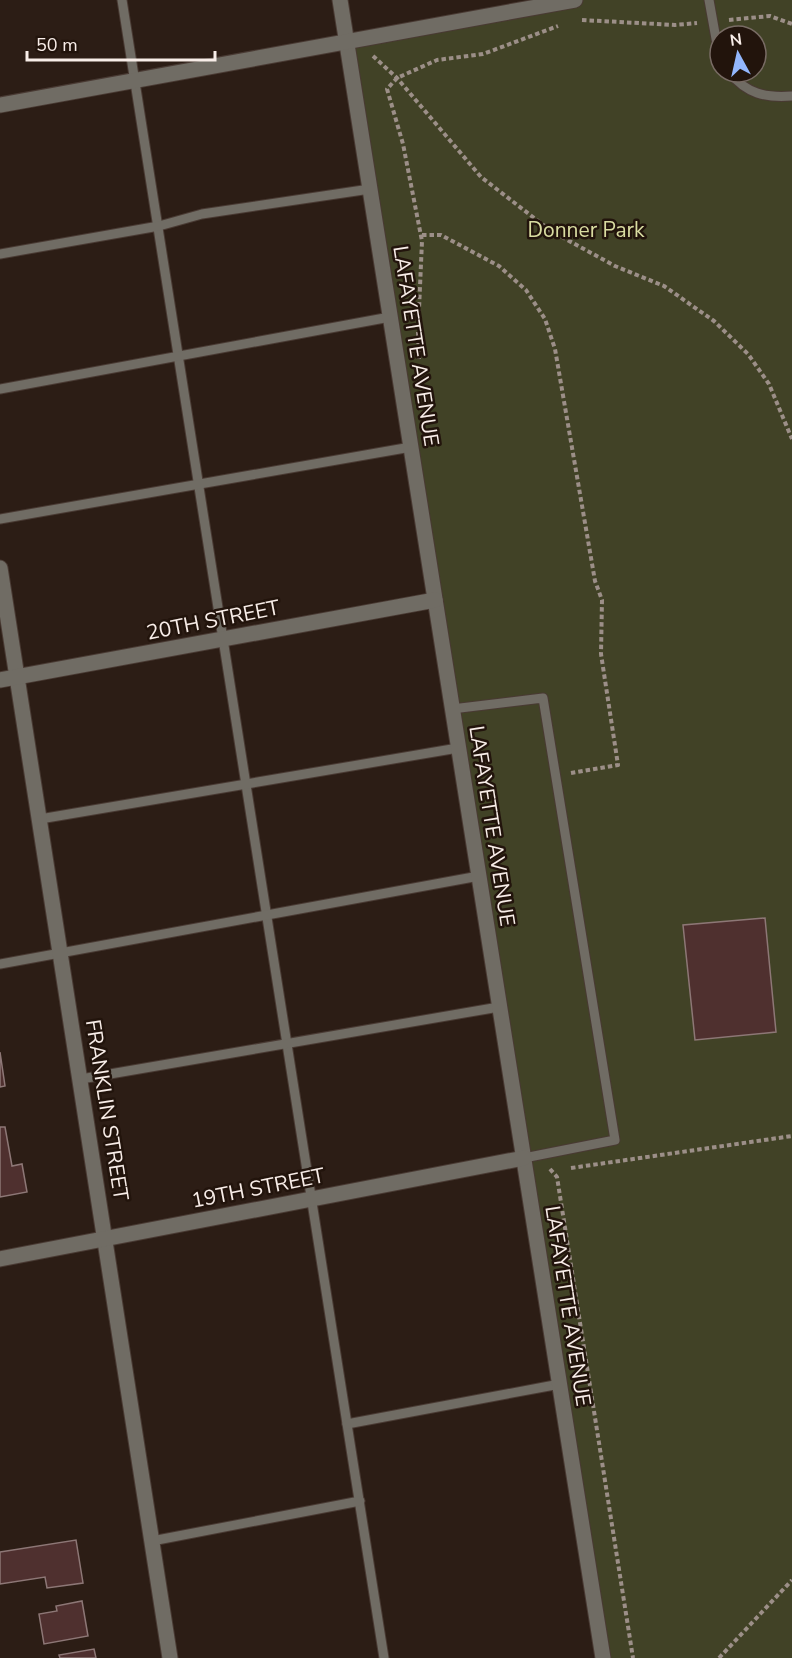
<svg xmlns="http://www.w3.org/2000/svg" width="792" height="1658" font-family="'Nunito Sans',sans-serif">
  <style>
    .green { fill: #414226; fill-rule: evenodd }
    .building { fill: #4f302f; stroke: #8d7776; stroke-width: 1.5 }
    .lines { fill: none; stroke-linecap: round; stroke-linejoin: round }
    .service-casing { stroke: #493a33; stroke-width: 11 }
    .minor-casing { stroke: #493a33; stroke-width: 17 }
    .tertiary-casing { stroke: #493a33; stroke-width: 17 }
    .path { stroke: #9c8f88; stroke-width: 4; stroke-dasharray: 4.5 3; stroke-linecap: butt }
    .service { stroke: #706c64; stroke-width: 9 }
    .minor { stroke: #706c64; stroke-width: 15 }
    .tertiary { stroke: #706c64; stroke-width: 15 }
    .labels { text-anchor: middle; stroke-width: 5; stroke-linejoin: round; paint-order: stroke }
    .park-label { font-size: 21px; fill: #d9dca1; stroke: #22140c }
    .street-label { font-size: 21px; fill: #f8ede8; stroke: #22140c }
  </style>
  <rect width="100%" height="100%" fill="#2c1d15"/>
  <!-- green -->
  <path class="green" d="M570,0H792V1658H603L347,43ZM720,36H756V72H720Z"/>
  <!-- building -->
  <g class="building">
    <polygon points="765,918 776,1032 695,1040 683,925"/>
    <polygon points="0,1052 5,1086 0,1087"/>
    <polygon points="0,1127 5,1127 12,1166 22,1164 27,1192 0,1197"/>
    <polygon points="76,1540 83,1583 47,1588 45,1577 0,1584 0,1552"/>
    <polygon points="82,1601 88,1636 44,1644 39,1614 57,1611 56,1606"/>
    <polygon points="94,1649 96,1658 60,1658 59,1655"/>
  </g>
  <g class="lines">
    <defs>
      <g id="service">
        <polyline points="122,0 384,1658"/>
        <polyline points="709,0 720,61"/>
        <path d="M729,72C747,94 765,98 792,96"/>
        <polyline points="0,254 159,226 202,214 370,189"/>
        <polyline points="0,389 390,317"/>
        <polyline points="0,519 411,447"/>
        <polyline points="452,709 543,698 615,1140 524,1158"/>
        <polyline points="40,819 458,748"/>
        <polyline points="0,964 479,876"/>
        <polyline points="81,1079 499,1007"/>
        <polyline points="347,1424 560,1384"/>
        <polyline points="152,1541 360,1501"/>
      </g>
      <g id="minor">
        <polyline points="340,0 603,1658"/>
        <polyline points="0,568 170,1658"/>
        <polyline points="0,680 435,600"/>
        <polyline points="0,1259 524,1158"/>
      </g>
      <polyline id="tertiary" points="0,105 575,0"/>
    </defs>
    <!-- service casing -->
    <use href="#service" class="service-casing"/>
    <!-- minor casing -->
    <use href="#minor" class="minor-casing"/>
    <!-- tertiary casing -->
    <use href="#tertiary" class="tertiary-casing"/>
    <!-- path -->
    <g class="path">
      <polyline points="582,20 675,25 697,23"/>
      <polyline points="729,20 770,16 792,24"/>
      <polyline points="373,56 397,78 481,177 551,231 615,266 664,286 714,321 748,354 769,384 792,439"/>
      <polyline points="422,235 441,235 499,266 526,290 545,319 555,349 595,581 602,600 601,654 618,765 571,773"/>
      <polyline points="419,359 418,332 422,241 403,144 387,89 397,78 437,60 483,54 558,26"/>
      <polyline points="571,1168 792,1136"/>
      <polyline points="550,1169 557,1177 633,1658"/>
      <polyline points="719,1658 792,1580"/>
    </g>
    <!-- service -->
    <use href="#service" class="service"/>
    <!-- minor -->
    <use href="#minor" class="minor"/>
    <!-- tertiary -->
    <use href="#tertiary" class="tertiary"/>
  </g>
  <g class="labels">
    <!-- park labels -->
    <g class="park-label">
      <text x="586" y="237">Donner Park</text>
    </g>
    <!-- street labels -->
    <g class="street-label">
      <text transform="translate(416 346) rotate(81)" y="7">LAFAYETTE AVENUE</text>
      <text transform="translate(213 620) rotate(-11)" y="7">20TH STREET</text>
      <text transform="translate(492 826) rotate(81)" y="7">LAFAYETTE AVENUE</text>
      <text transform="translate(107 1110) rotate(81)" y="7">FRANKLIN STREET</text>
      <text transform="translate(258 1188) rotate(-11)" y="7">19TH STREET</text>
      <text transform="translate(568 1306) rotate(81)" y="7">LAFAYETTE AVENUE</text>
    </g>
  </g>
  <!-- north arrow -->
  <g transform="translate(738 54) rotate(352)"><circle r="28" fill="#22140c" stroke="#786b64" stroke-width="1.5"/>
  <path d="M0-4.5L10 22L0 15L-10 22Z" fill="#93b7fd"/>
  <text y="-9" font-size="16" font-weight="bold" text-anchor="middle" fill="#f8ede8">N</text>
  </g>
  <!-- scale -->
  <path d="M27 51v9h188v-9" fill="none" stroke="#f8ede8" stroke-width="3"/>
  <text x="36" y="51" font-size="18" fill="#f8ede8" stroke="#22140c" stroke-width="4.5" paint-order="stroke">50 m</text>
</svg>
